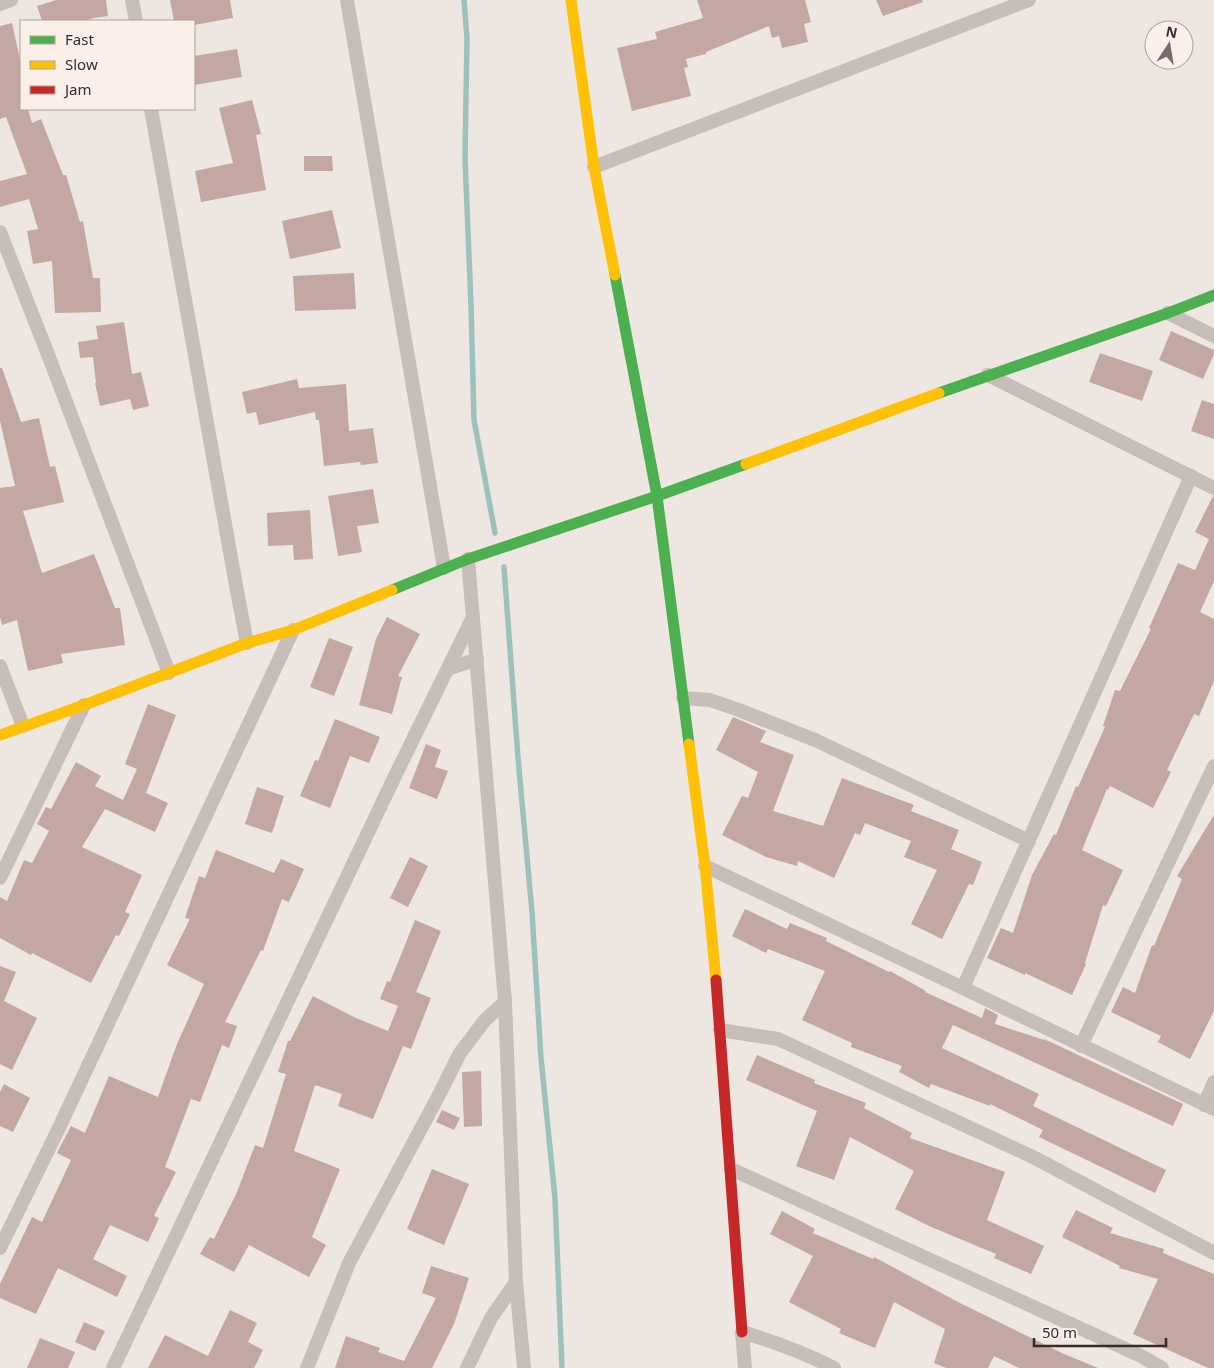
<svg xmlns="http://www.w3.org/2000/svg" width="1214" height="1368" font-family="'Noto Sans',sans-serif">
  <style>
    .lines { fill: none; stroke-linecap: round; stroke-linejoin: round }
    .stream { stroke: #9dc2bd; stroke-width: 5.5 }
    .building { fill: #c2a7a2 }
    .street { stroke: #c7beba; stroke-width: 14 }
    .fast { stroke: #4caf50; stroke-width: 11 }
    .slow { stroke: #ffc107; stroke-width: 11 }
    .jam { stroke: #c62828; stroke-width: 11 }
  </style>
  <rect width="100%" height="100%" fill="#eee6e1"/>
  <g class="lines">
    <!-- stream -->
    <g class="stream">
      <polyline points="464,0 467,38 465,158 471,305 474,420 495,533"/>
      <polyline points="504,567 518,758 532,912 541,1058 555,1198 562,1368"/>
    </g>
  </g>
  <!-- building -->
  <g class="building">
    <polygon points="56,0 106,0 108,16 94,18 84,21 42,21 37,6"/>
    <polygon points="170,0 230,0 233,18 194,25 194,21 174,21"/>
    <polygon points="697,0 805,0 811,22 804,24 808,42 782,48 779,36 772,38 769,26 706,52 706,54 686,59 688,67 684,68 691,96 632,111 617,48 657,39 655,32 703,18"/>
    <polygon points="876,0 922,0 923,2 883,16"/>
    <polygon points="12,23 21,64 21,109 28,109 32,123 41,119 63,175 66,175 80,222 83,221 93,278 100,278 101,312 55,313 52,261 33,264 27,231 38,229 29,199 0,207 0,181 27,174 6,117 0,119 0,26"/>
    <polygon points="237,49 242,77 194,85 194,56"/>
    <polygon points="252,100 261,134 256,135 266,190 201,202 195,171 233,163 219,108"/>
    <polygon points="304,156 332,156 333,171 304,171"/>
    <polygon points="332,210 341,248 290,259 282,221"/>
    <polygon points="354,273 356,309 295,311 293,276"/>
    <polygon points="124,322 132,374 141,372 149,406 133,410 130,399 100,406 95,383 96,383 93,357 80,358 78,342 98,339 96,326"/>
    <polygon points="1171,331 1214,350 1214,354 1203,379 1159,360"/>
    <polygon points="1100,353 1153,371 1142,401 1089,382"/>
    <polygon points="0,368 2,368 21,422 39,418 50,467 55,466 64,502 23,511 42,573 94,554 115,608 120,608 125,645 61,654 63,663 28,671 17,620 2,625 0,617 0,488 15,486 0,421"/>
    <polygon points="297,379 299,388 346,384 349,431 373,428 378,463 361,465 360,462 324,466 319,420 316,420 315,412 259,425 256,412 247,414 242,392"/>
    <polygon points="1202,400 1214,404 1214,439 1191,431"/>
    <polygon points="373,489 379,523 357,526 362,552 338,556 328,496"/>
    <polygon points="1213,496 1214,497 1214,581 1200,612 1214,619 1214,681 1199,716 1194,714 1167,770 1171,772 1153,808 1110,786 1108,790 1107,789 1082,850 1123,870 1106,906 1103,905 1085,963 1086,964 1072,995 1025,973 1025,975 987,958 1001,928 1013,933 1032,875 1054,834 1056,835 1076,786 1078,787 1105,727 1103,726 1115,690 1120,691 1151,629 1149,628 1178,563 1195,570 1209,539 1195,532"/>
    <polygon points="310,510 313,559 294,560 293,545 268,546 267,513"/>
    <polygon points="387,617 420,634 398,676 402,677 392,714 359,705 376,639"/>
    <polygon points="329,638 353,647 334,696 310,687"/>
    <polygon points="148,704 176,715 146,793 168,803 155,832 105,809 82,847 142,875 125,912 130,914 119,936 116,935 91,983 32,953 31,955 0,938 0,897 7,901 24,860 32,863 49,831 37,824 46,807 51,809 76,762 101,776 95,786 123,800 137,769 125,764"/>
    <polygon points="733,717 766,731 760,742 794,755 773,811 823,826 842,778 914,805 911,811 959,830 951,849 982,862 973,885 969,884 942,939 911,924 937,870 904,857 911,841 865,823 860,835 855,833 834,878 798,861 797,866 766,857 722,835 742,796 748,798 758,772 716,750"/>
    <polygon points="335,719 380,737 369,763 350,756 330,808 300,796 315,760 318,761"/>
    <polygon points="426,744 441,750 435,767 448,771 437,799 409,788"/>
    <polygon points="257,787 284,796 272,833 245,824"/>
    <polygon points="1214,815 1214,1011 1190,1059 1158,1042 1161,1036 1111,1012 1123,987 1135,993 1152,945 1154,946 1182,879 1177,876"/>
    <polygon points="216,850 274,873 281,859 304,869 289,902 282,899 263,951 261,950 225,1022 237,1026 229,1048 222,1045 200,1102 191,1099 165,1167 176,1172 154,1216 159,1218 148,1242 110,1225 93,1259 127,1276 117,1297 58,1268 36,1314 0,1298 0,1284 32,1217 42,1222 71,1160 57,1153 59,1149 71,1126 85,1133 109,1076 158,1097 177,1044 204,984 167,965 190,919 185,918 199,876 205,878"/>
    <polygon points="410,857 428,866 408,907 390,898"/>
    <polygon points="745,909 787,929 790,923 827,938 826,941 889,972 890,971 926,991 925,992 982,1018 985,1008 998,1015 995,1024 1044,1040 1044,1039 1183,1104 1173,1126 953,1025 942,1048 1039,1094 1033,1106 1166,1170 1155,1193 1039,1137 1043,1130 990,1104 990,1106 931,1084 929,1088 899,1072 902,1066 851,1047 852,1043 802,1020 825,971 768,949 766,953 732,936"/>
    <polygon points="415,920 441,931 416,992 431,998 411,1049 403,1046 373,1119 338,1106 342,1094 315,1085 294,1151 340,1169 312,1237 326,1245 309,1277 249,1245 234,1272 200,1254 210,1237 214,1239 237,1192 255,1145 263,1148 286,1074 278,1072 288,1041 290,1041 313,996 356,1018 388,1031 398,1006 380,999 387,981 390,982"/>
    <polygon points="0,966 16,972 4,1001 37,1018 12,1070 0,1064"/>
    <polygon points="757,1055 815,1080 814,1083 866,1103 864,1108 912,1133 910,1138 1005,1172 987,1220 1044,1246 1031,1274 994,1258 996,1254 929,1226 895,1209 914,1171 850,1137 834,1180 796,1166 817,1111 746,1080"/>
    <polygon points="481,1071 482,1126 464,1127 462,1072"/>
    <polygon points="4,1084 30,1098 13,1132 0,1126 0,1092"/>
    <polygon points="442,1110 460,1118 454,1130 436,1122"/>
    <polygon points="432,1169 469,1184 444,1245 407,1229"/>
    <polygon points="1076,1210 1113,1228 1110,1233 1164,1249 1163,1253 1214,1274 1214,1368 1208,1368 1133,1334 1158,1279 1119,1268 1120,1266 1062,1237"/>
    <polygon points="782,1211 815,1229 813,1233 873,1259 874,1257 960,1303 1064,1354 1098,1368 1019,1368 994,1356 988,1368 946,1368 934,1363 945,1329 894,1302 875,1348 839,1333 841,1329 789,1302 813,1256 770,1234"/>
    <polygon points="431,1266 469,1278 454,1324 432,1368 335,1368 346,1336 380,1348 378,1352 404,1361 436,1298 422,1293"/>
    <polygon points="230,1310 257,1323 248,1342 263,1350 254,1368 148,1368 165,1335 208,1356"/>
    <polygon points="84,1322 105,1331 95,1351 75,1342"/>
    <polygon points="40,1338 75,1352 68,1368 27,1368"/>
  </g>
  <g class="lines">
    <!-- street -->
    <g class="street">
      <polyline points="132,0 136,21"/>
      <polyline points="347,0 444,568"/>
      <polyline points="0,4 11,0"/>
      <polyline points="151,109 237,591 247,643"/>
      <polyline points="594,167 1029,0"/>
      <polyline points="0,232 49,357 169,673"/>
      <polyline points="1168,313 1214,336"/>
      <polyline points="988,375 1214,488"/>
      <polyline points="468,559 505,1002 516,1282 524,1368"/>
      <polyline points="0,666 23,726"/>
      <polyline points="448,669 477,659"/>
      <polyline points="683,698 710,700 739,710 815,740 1029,841"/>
      <polyline points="705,866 963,988 1214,1109"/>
      <polyline points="0,878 84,705"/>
      <polyline points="963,988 1191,476"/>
      <polyline points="720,1030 778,1039 1033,1157 1214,1253"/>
      <polyline points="1081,1046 1214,766"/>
      <polyline points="1204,1105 1214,1082"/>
      <polyline points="731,1169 1141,1356 1162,1368"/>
      <polyline points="0,1248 57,1132 293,630"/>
      <polyline points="113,1368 395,776 473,617"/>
      <polyline points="307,1368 349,1263 440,1093 460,1053 485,1020 505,1002"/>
      <polyline points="467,1368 491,1318 516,1282"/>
      <path d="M745,1368L742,1332C775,1342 803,1352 834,1368"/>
    </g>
    <!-- fast -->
    <g class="fast">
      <polyline points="615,275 657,496 689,744"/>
      <polyline points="939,393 1168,313 1214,295"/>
      <polyline points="392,590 468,559 657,496 746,464"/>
    </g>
    <!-- slow -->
    <g class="slow">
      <polyline points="571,0 594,167 615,275"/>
      <polyline points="746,464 939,393"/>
      <polyline points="0,735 84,705 247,643 293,630 392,590"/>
      <polyline points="689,744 705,866 716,980"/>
    </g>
    <!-- jam -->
    <polyline class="jam" points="716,980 742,1332"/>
  </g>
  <!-- legend -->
  <rect x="20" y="20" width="175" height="90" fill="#fbf0e9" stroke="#ada19c"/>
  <rect x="30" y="36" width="25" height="8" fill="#4caf50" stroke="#ada19c"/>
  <text x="65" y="45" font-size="15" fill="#382b28">Fast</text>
  <rect x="30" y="61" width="25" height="8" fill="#ffc107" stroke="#ada19c"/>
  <text x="65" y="70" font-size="15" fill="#382b28">Slow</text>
  <rect x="30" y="86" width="25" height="8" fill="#c62828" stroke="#ada19c"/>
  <text x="65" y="95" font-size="15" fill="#382b28">Jam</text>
  <!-- north arrow -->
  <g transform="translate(1169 45) rotate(12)"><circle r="24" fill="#fbf0e9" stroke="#ada19c"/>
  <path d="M0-4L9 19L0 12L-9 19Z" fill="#786c69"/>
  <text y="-8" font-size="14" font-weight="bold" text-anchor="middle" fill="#382b28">N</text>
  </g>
  <!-- scale -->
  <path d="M1034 1338v8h132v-8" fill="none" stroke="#382b28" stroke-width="2.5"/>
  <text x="1042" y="1338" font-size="15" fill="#382b28" stroke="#fbf0e9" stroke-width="4" paint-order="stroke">50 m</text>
</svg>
